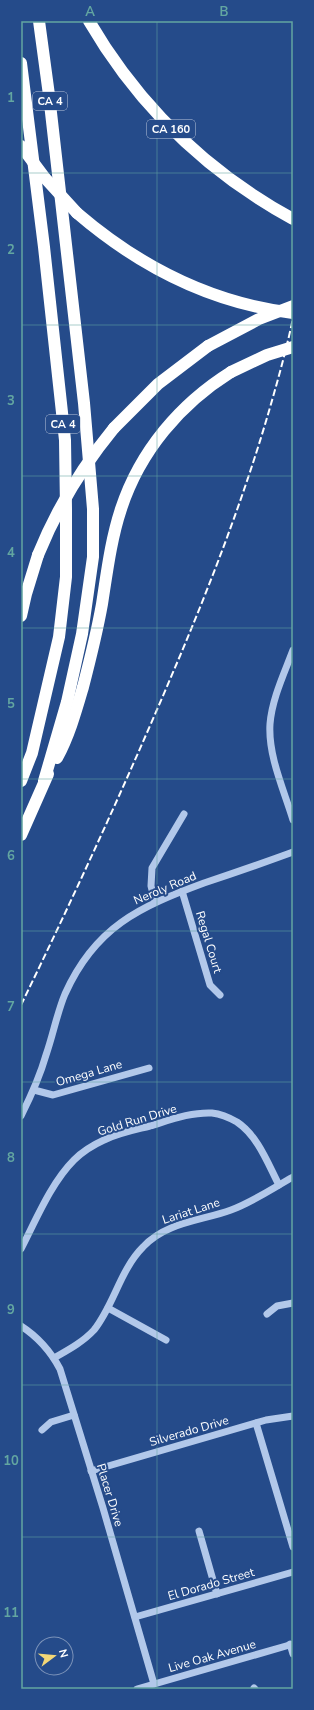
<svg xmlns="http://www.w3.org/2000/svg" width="314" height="1710" font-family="'Nunito Sans',sans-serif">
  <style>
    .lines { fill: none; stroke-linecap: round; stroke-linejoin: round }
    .minor { stroke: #b2c8ea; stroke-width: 7 }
    .highway { stroke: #fff; stroke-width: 12 }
    .rail { stroke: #fff; stroke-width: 2; stroke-dasharray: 7 3; stroke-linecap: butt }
    .highway-bridge { stroke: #fff; stroke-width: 12 }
    .grid { fill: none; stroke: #63a6a1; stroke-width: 1; stroke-opacity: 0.55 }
    .labels { text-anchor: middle; stroke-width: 4; stroke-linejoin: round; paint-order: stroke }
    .shield { fill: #254b8a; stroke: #bec9dc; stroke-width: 1 }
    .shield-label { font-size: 11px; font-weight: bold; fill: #fff }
    .street-label { font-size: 12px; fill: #fff; stroke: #254b8a }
    .neatline { fill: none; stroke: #63a6a1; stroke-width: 1.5 }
    .grid-label { font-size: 13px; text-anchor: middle; font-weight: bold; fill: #63a6a1 }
  </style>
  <rect width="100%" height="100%" fill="#254b8a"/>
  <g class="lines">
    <!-- minor -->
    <g class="minor">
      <path d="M293,650C284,674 272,699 270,724C268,756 284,790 293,820"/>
      <polyline points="182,891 210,985 220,995"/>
      <polyline points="155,902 151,886 152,868 184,814"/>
      <polyline points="34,1090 53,1095 149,1068"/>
      <path d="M21,1116C31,1096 40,1076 46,1055C53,1035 57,1013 65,994C95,927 139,907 204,883C234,873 263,863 293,852"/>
      <path d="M21,1249C36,1220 51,1183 74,1160C82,1152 93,1145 104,1140C118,1133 134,1130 150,1126C170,1120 191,1112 212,1113C221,1114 230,1118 237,1122C258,1136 268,1164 279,1185"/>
      <polyline points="108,1308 166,1340"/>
      <polyline points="267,1314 277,1306 293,1303"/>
      <path d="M21,1326C38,1337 51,1352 60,1369L103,1508L154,1684"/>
      <path d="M54,1358C68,1350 83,1342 94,1330C114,1305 120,1270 143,1247C166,1222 201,1221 231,1210C253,1202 273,1188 293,1177"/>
      <polyline points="256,1423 293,1547"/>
      <polyline points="42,1430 51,1422 74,1415"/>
      <polyline points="91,1471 266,1420 293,1416"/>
      <polyline points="199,1531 217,1594"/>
      <polyline points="135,1617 293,1572"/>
      <polyline points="290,1644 293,1654"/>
      <polyline points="254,1688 255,1689"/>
      <polyline points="137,1689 293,1644"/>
    </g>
    <!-- highway -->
    <g class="highway">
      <polyline points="39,21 49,95 84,403 93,509 93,557 82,634 67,702 44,781"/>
      <path d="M89,21C138,105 207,172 293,219"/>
      <polyline points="21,63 44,247 65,440 66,509 66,577 59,637 32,753 21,781"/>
      <path d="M77,213C140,267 210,303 293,313"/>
      <polyline points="114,428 158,384 208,346"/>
      <polyline points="21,616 26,594 38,555"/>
      <path d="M57,758C69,736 76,711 83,687C90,660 97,632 102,604C107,572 111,539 121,509C140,451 180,404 231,372"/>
      <polyline points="21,835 48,774"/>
    </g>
    <!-- rail -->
    <path class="rail" d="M21,1005C75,894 126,783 174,670C211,583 245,495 271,404C279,376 287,347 293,318"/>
    <!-- highway-bridge -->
    <g class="highway-bridge">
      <polyline points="21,146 45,178 77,213"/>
      <polyline points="208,346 259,319 293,306"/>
      <polyline points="231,372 267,355 293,347"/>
      <path d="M38,555C57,508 82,467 114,428"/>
    </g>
  </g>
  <!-- grid -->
  <path class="grid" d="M157,21V1689M21,173H293M21,325H293M21,476H293M21,628H293M21,779H293M21,931H293M21,1082H293M21,1234H293M21,1385H293M21,1537H293"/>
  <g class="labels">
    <!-- shield labels -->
    <g class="shield">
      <rect x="33" y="92" width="34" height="18" rx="3"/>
      <rect x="147" y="120" width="48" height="18" rx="3"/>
      <rect x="46" y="415" width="34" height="18" rx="3"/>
    </g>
    <g class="shield-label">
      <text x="50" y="105">CA 4</text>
      <text x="171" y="133">CA 160</text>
      <text x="63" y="428">CA 4</text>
    </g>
    <!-- street labels -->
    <g class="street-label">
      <text transform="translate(165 888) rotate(-23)" y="4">Neroly Road</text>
      <text transform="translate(209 942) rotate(73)" y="4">Regal Court</text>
      <text transform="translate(89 1073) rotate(-16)" y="4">Omega Lane</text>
      <text transform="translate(137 1120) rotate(-17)" y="4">Gold Run Drive</text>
      <text transform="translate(191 1211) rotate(-18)" y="4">Lariat Lane</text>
      <text transform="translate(189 1431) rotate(-16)" y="4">Silverado Drive</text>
      <text transform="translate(110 1495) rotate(73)" y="4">Placer Drive</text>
      <text transform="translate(211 1584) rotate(-16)" y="4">El Dorado Street</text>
      <text transform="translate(212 1656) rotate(-16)" y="4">Live Oak Avenue</text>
    </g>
  </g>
  <!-- border -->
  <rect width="314" height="1710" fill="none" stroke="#254b8a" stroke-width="44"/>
  <!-- north arrow -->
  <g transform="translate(54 1656) rotate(74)"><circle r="19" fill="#254b8a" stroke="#7c93b9"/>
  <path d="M0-3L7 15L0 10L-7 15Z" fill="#f3d777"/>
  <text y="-6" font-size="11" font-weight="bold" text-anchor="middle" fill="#ffffff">N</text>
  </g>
  <rect x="22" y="22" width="270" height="1666" class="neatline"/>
  <g class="grid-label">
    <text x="90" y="16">A</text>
    <text x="224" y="16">B</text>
    <text x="11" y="102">1</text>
    <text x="11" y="254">2</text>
    <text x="11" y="405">3</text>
    <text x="11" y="557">4</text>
    <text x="11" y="708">5</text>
    <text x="11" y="860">6</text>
    <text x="11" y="1011">7</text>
    <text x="11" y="1162">8</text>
    <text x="11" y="1314">9</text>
    <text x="11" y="1465">10</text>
    <text x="11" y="1617">11</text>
  </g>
</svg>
